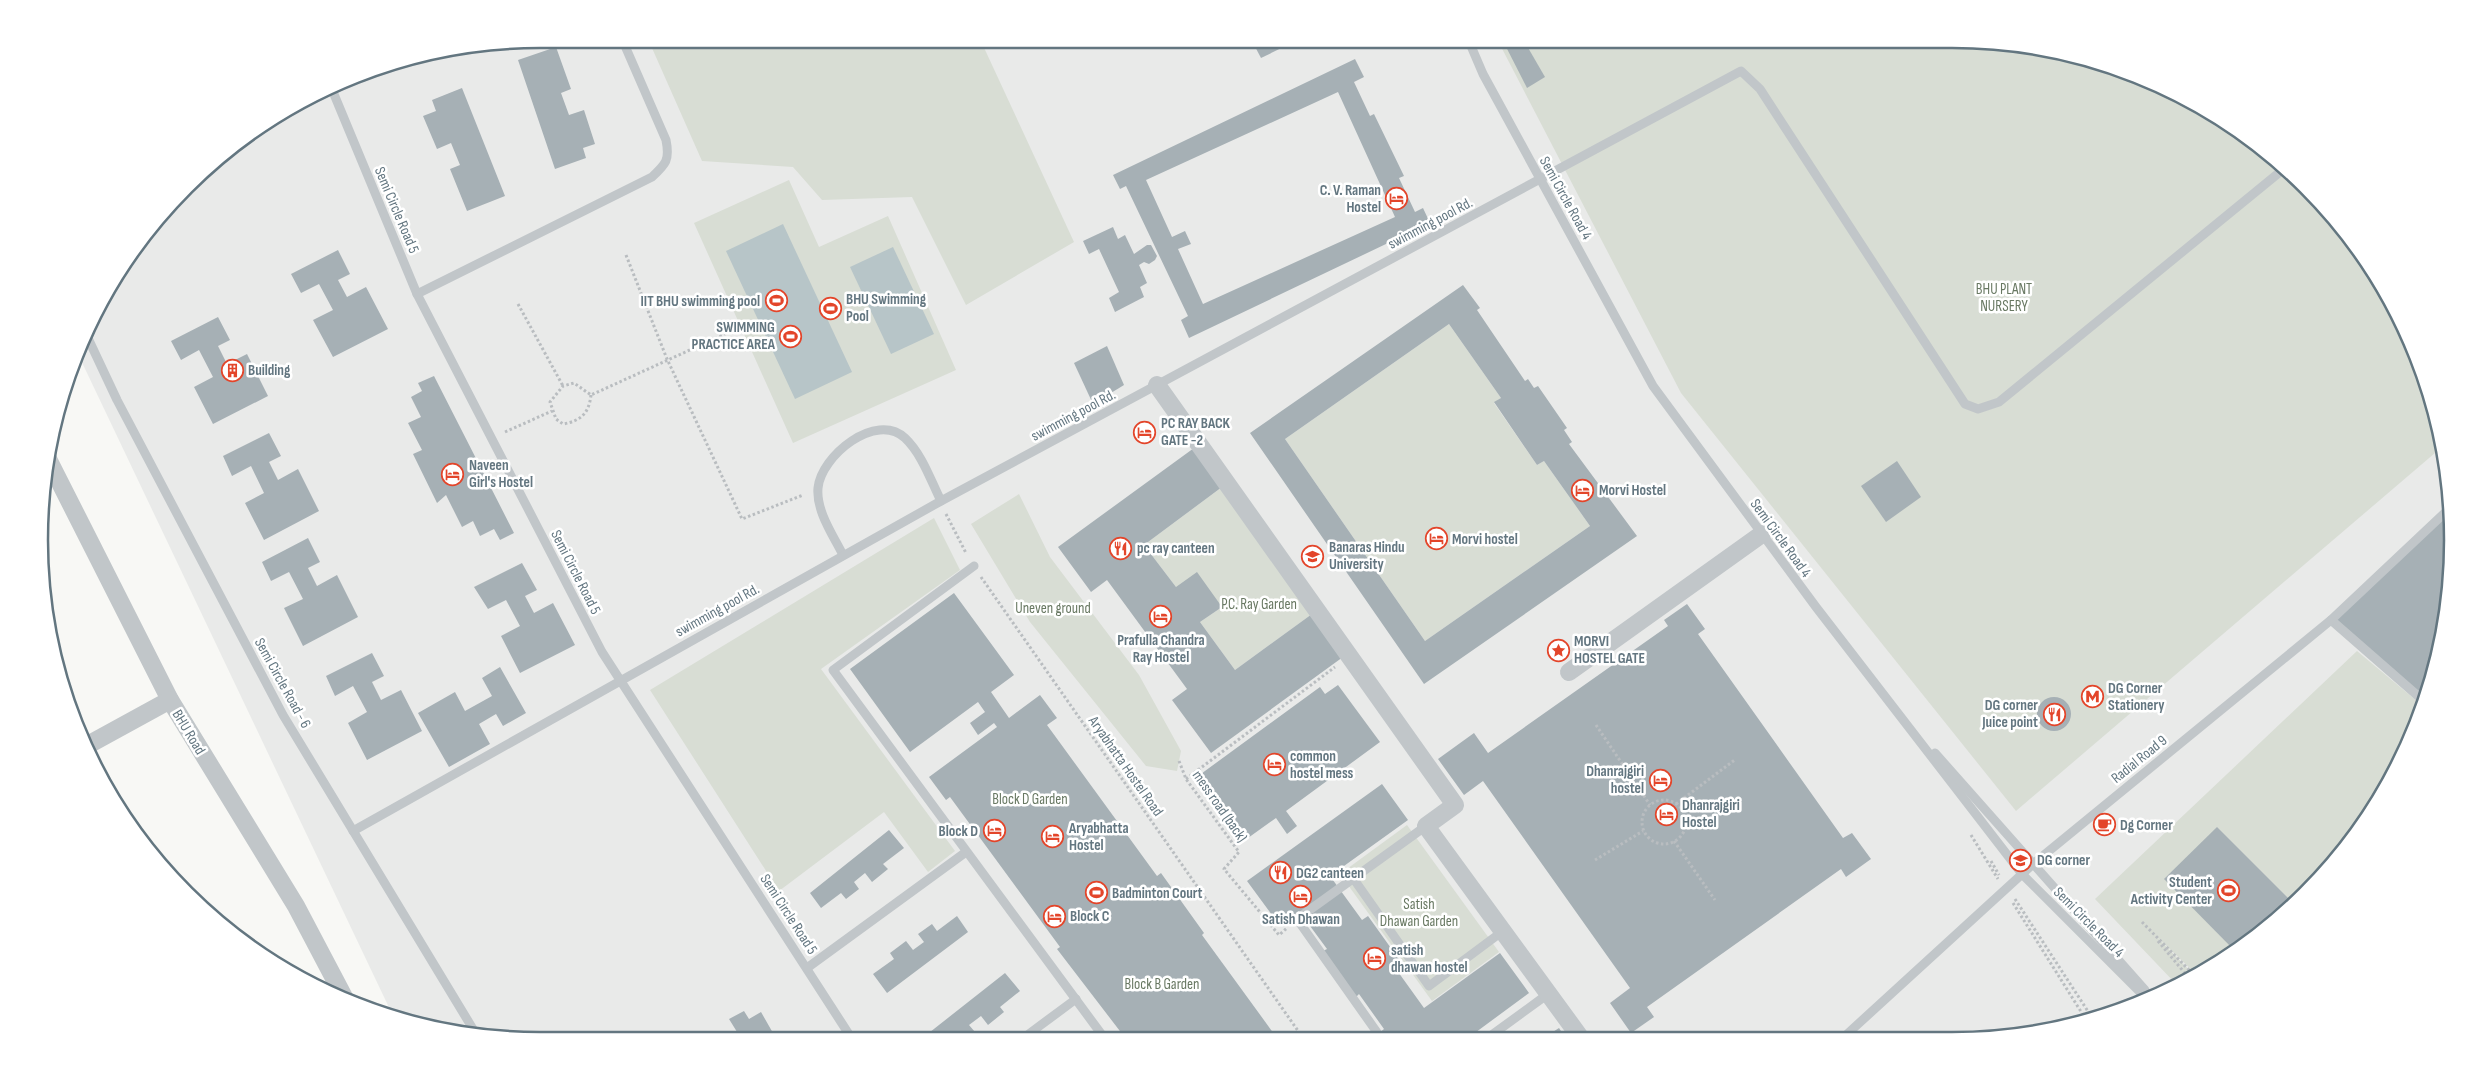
<svg xmlns="http://www.w3.org/2000/svg" width="2492" height="1079" font-family="'Sofia Sans Condensed',sans-serif">
  <style>
    .built { fill: #e9eae9 }
    .green { fill: #d8ddd4 }
    .water { fill: #b7c5c8 }
    .building { fill: #a6b0b5; fill-rule: evenodd }
    .lines { fill: none; stroke-linecap: round; stroke-linejoin: round }
    .path { stroke: #b9bdc0; stroke-width: 3; stroke-dasharray: 2.5 2.5; stroke-linecap: butt }
    .lane { stroke: #c1c6c9; stroke-width: 9 }
    .street { stroke: #c1c6c9; stroke-width: 18 }
    .labels { text-anchor: middle; stroke-width: 5; stroke-linejoin: round; paint-order: stroke }
    .poi-label { font-size: 15px; font-weight: bold; fill: #637680; stroke: #fff; text-anchor: start }
    .street-label { font-size: 15px; fill: #637680; stroke: #fff }
    .park-label { font-size: 15px; fill: #687862; stroke: #fff }
    .rim { fill: none; stroke: #637680; stroke-width: 2.5 }
  </style>
  <rect width="100%" height="100%" fill="#f8f8f5"/>
  <!-- built -->
  <polygon class="built" points="540,39 1953,39 2050,48 2114,65 2203,106 2283,163 2350,235 2402,318 2436,410 2452,507 2449,605 2427,701 2401,761 2350,844 2258,937 2144,1002 2018,1036 540,1040 442,1031 394,1018 77,352 106,289 163,210 210,163 289,106 378,65 442,48"/>
  <!-- green -->
  <g class="green">
    <polygon points="648,39 980,39 1074,242 966,305 912,197 822,200 793,167 702,161"/>
    <polygon points="1497,39 1953,39 2050,48 2114,65 2203,106 2283,163 2350,235 2402,318 2436,410 2442,447 2016,811 1681,393"/>
    <polygon points="789,180 819,247 888,216 956,370 793,443 694,223"/>
    <polygon points="1449,324 1501,398 1494,403 1537,465 1544,461 1590,526 1425,641 1285,439"/>
    <polygon points="1222,487 1312,614 1235,670 1200,622 1222,607 1176,587 1144,545"/>
    <polygon points="1019,494 1050,557 1139,675 1181,751 1177,771 1146,766 1030,622 971,524"/>
    <polygon points="934,518 960,570 821,669 955,851 928,872 884,812 779,891 650,690"/>
    <polygon points="2357,651 2424,707 2401,761 2350,844 2258,937 2195,973 2155,935 2193,974 2176,984 2095,899"/>
    <polygon points="1407,825 1499,952 1432,1001 1340,874"/>
  </g>
  <!-- water -->
  <g class="water">
    <polygon points="783,224 852,372 795,399 726,251"/>
    <polygon points="893,247 934,334 891,354 850,267"/>
  </g>
  <!-- building -->
  <g class="building">
    <polygon points="1251,39 1300,39 1261,58"/>
    <polygon points="1502,39 1523,39 1545,77 1527,88"/>
    <polygon points="556,47 571,89 561,93 569,115 584,110 595,144 583,148 586,158 555,169 518,60"/>
    <path d="M1355,59L1364,77L1354,82L1370,116L1374,114L1404,176L1399,178L1415,212L1423,208L1430,223L1189,338L1181,320L1188,316L1126,186L1120,189L1113,175ZM1338,92L1395,217L1203,304L1178,249L1191,244L1185,231L1172,237L1146,180Z"/>
    <polygon points="462,88 505,196 467,211 450,169 460,165 451,143 437,149 423,116 436,111 432,100"/>
    <polygon points="1113,227 1118,239 1125,235 1134,254 1147,245 1151,245 1157,256 1155,260 1149,264 1144,262 1139,265 1147,283 1140,287 1144,297 1115,312 1109,298 1119,292 1099,249 1089,254 1083,241"/>
    <polygon points="338,250 350,274 338,280 347,297 366,287 388,329 333,357 313,320 333,310 319,284 301,293 291,274"/>
    <path d="M1463,285L1480,308L1477,310L1525,381L1528,379L1534,388L1538,386L1567,428L1564,430L1572,442L1569,444L1637,536L1424,684L1250,433ZM1449,324L1501,398L1494,402L1537,465L1544,461L1590,526L1425,641L1285,439Z"/>
    <polygon points="218,317 230,340 218,346 227,364 247,354 268,396 213,424 194,387 213,377 199,350 181,360 171,341"/>
    <polygon points="1107,346 1124,385 1093,404 1074,363"/>
    <polygon points="434,376 514,533 500,540 494,529 480,536 473,521 462,527 446,495 437,503 413,454 422,450 408,423 421,417 411,397 422,391 418,383"/>
    <polygon points="269,433 281,456 269,462 278,480 298,469 319,511 264,540 245,503 264,493 251,466 232,476 223,456"/>
    <polygon points="1194,448 1222,487 1144,545 1176,587 1197,572 1222,607 1200,622 1235,670 1312,614 1343,657 1211,753 1172,700 1187,689 1107,580 1091,592 1058,547"/>
    <polygon points="1897,461 1921,497 1886,522 1861,486"/>
    <polygon points="2452,506 2449,605 2427,701 2331,620"/>
    <polygon points="308,538 320,562 308,568 317,586 337,575 358,617 303,646 284,608 303,599 289,572 271,581 262,562"/>
    <polygon points="522,563 537,590 525,596 534,613 553,603 575,645 520,673 501,636 520,626 506,600 488,609 474,587"/>
    <polygon points="954,593 1014,675 991,692 1009,718 1040,695 1057,718 1047,725 1157,876 1161,873 1204,933 1202,935 1277,1038 1126,1039 1057,949 1060,947 950,797 946,800 929,777 997,727 994,723 978,735 970,723 985,712 978,702 910,752 850,669"/>
    <polygon points="1687,604 1705,629 1698,634 1843,838 1852,833 1871,859 1846,877 1841,869 1647,1007 1654,1017 1631,1033 1610,1003 1630,988 1483,781 1464,795 1438,759 1474,733 1488,753 1668,626 1664,620"/>
    <polygon points="372,653 384,676 372,682 381,700 401,690 422,731 367,760 348,723 367,712 353,686 335,696 326,676"/>
    <polygon points="500,667 526,713 503,726 496,714 479,724 490,744 449,767 418,713 455,692 465,711 492,696 482,678"/>
    <polygon points="1338,685 1380,742 1286,811 1297,826 1287,834 1276,818 1241,843 1194,779 1320,687 1325,694"/>
    <circle cx="2054" cy="714" r="17"/>
    <polygon points="1382,784 1408,820 1330,876 1362,920 1368,916 1403,965 1396,969 1424,1008 1500,953 1529,993 1468,1038 1373,1038 1384,1029 1359,994 1356,997 1323,951 1327,949 1299,911 1280,926 1247,881"/>
    <polygon points="2217,827 2292,902 2258,937 2234,950 2164,879"/>
    <polygon points="889,830 904,848 883,864 888,869 872,882 865,873 854,882 859,889 846,899 841,893 821,908 810,893"/>
    <polygon points="957,916 968,932 887,993 873,974 894,959 890,953 906,941 913,950 924,942 918,934 932,924 937,931"/>
    <polygon points="1005,973 1020,991 1000,1007 1004,1012 988,1025 981,1016 969,1025 975,1032 966,1039 959,1039 957,1036 952,1039 928,1039 925,1036"/>
    <polygon points="744,1011 749,1019 761,1012 777,1040 742,1040 729,1019"/>
    <polygon points="1559,1028 1565,1037 1545,1037"/>
  </g>
  <g class="lines">
    <!-- path -->
    <g class="path">
      <polyline points="626,255 667,359 742,519 803,495"/>
      <polyline points="518,304 563,386"/>
      <path d="M591,395C589,413 581,421 563,424L556,419L550,402L563,386L574,383L591,395L725,334"/>
      <polyline points="505,432 552,411"/>
      <polyline points="946,514 966,553"/>
      <polyline points="981,577 1303,1038"/>
      <polyline points="1596,725 1650,805"/>
      <polyline points="1179,761 1186,779 1239,852 1224,869 1279,935 1287,928"/>
      <polyline points="1186,779 1335,667"/>
      <circle cx="1664" cy="822" r="22"/>
      <polyline points="1676,804 1736,759"/>
      <polyline points="1971,835 1998,879"/>
      <polyline points="1674,841 1715,900"/>
      <polyline points="1595,860 1643,831"/>
      <polyline points="1991,861 1999,875"/>
      <polyline points="2015,899 2091,1016"/>
      <polyline points="2013,903 2085,1018"/>
      <polyline points="2142,922 2193,974"/>
      <polyline points="2158,941 2188,977"/>
    </g>
    <!-- lane -->
    <g class="lane">
      <polyline points="1468,39 1483,74 1653,386 1816,607 2022,874 2148,1000"/>
      <polyline points="331,87 417,294 602,652 852,1039"/>
      <path d="M417,294L652,177C666,164 670,160 666,140L622,39"/>
      <polyline points="86,334 117,400 283,715 476,1034"/>
      <path d="M843,555C833,535 816,511 818,488C821,456 876,411 905,438C922,454 931,481 941,501"/>
      <polyline points="974,566 833,670 1105,1039"/>
      <polyline points="2331,620 2426,703"/>
      <polyline points="1935,753 2145,990"/>
      <polyline points="353,831 941,501 1741,71 1760,89 1965,404 1978,409 1999,402 2286,167"/>
      <polyline points="1353,878 1429,986 1503,931"/>
      <polyline points="807,968 966,852"/>
      <polyline points="1845,1036 2033,864 2331,620 2452,506"/>
      <polyline points="1489,1037 1548,994"/>
      <polyline points="1381,1038 1297,919 1426,826"/>
      <polyline points="1022,1039 1076,999"/>
    </g>
    <!-- street -->
    <g class="street">
      <polyline points="1157,385 1455,805 1426,826 1580,1037"/>
      <polyline points="47,457 170,700 296,906 345,999"/>
      <polyline points="1569,672 1762,534"/>
      <polyline points="86,746 170,700"/>
    </g>
  </g>
  <!-- icons -->
  <defs>
    <symbol id="hotel-ring" viewBox="-11 -11 22 22"><circle r="9.5" fill="#fff" stroke="#e3452a" stroke-width="1.5"/><path d="M-6-4.5h1.5V1H6V5H4.5V3h-9V5H-6ZM-4 0a1.8 1.8 0 1 1 3.6 0ZM.5 0V-2.5h3Q6-2.5 6 0Z" fill="#e3452a"/></symbol>
    <symbol id="stadium-ring" viewBox="-11 -11 22 22"><circle r="9.5" fill="#fff" stroke="#e3452a" stroke-width="1.5"/><path d="M0-5a6.5 5 0 1 0 0 10a6.5 5 0 1 0 0-10ZM-3.5-1.8h7v3.6h-7Z" fill="#e3452a"/></symbol>
    <symbol id="building-ring" viewBox="-11 -11 22 22"><circle r="9.5" fill="#fff" stroke="#e3452a" stroke-width="1.5"/><path d="M-4-6H4V6H1V3H-1V6H-4ZM-2.5-4.3h1.7v1.8h-1.7ZM.8-4.3h1.7v1.8H.8ZM-2.5-1h1.7V.8h-1.7ZM.8-1h1.7V.8H.8Z" fill="#e3452a"/></symbol>
    <symbol id="restaurant-ring" viewBox="-11 -11 22 22"><circle r="9.5" fill="#fff" stroke="#e3452a" stroke-width="1.5"/><path d="M-5-6h1v4h1v-4h1v4h1v-4h1v5L-1.5 .5V6h-2V.5L-5-1ZM5-6V6H3V1.5H1.5Q1.5-4 5-6Z" fill="#e3452a"/></symbol>
    <symbol id="university-ring" viewBox="-11 -11 22 22"><circle r="9.5" fill="#fff" stroke="#e3452a" stroke-width="1.5"/><path d="M0-5L7-2L0 1L-7-2ZM-4 1L0 2.5L4 1V4Q0 6-4 4Z" fill="#e3452a"/></symbol>
    <symbol id="sight-ring" viewBox="-11 -11 22 22"><circle r="9.5" fill="#fff" stroke="#e3452a" stroke-width="1.5"/><path d="M0-6L1.8-2.2L6-1.7L2.9 1.2L3.7 5.4L0 3.3L-3.7 5.4L-2.9 1.2L-6-1.7L-1.8-2.2Z" fill="#e3452a"/></symbol>
    <symbol id="metro-ring" viewBox="-11 -11 22 22"><circle r="9.5" fill="#fff" stroke="#e3452a" stroke-width="1.5"/><path d="M-5.5 5V-5H-3L0 0L3-5H5.5V5H3V-.5L0 4L-3-.5V5Z" fill="#e3452a"/></symbol>
    <symbol id="cafe-ring" viewBox="-11 -11 22 22"><circle r="9.5" fill="#fff" stroke="#e3452a" stroke-width="1.5"/><path d="M-5.5-4.5H6V0H3Q3 3.5 0 3.5H-2.5Q-5.5 3.5-5.5 0ZM3-3.2v2h1.7v-2ZM-6 4.5H4V6H-6Z" fill="#e3452a"/></symbol>
  </defs>
  <g fill-rule="evenodd">
    <use href="#hotel-ring" x="1384" y="186" width="25" height="25"/>
    <use href="#stadium-ring" x="764" y="288" width="25" height="25"/>
    <use href="#stadium-ring" x="818" y="296" width="25" height="25"/>
    <use href="#stadium-ring" x="778" y="324" width="25" height="25"/>
    <use href="#building-ring" x="220" y="358" width="25" height="25"/>
    <use href="#hotel-ring" x="1132" y="420" width="25" height="25"/>
    <use href="#hotel-ring" x="440" y="462" width="25" height="25"/>
    <use href="#hotel-ring" x="1570" y="478" width="25" height="25"/>
    <use href="#hotel-ring" x="1424" y="526" width="25" height="25"/>
    <use href="#restaurant-ring" x="1108" y="536" width="25" height="25"/>
    <use href="#university-ring" x="1300" y="544" width="25" height="25"/>
    <use href="#hotel-ring" x="1148" y="604" width="25" height="25"/>
    <use href="#sight-ring" x="1546" y="638" width="25" height="25"/>
    <use href="#metro-ring" x="2080" y="684" width="25" height="25"/>
    <use href="#restaurant-ring" x="2042" y="702" width="25" height="25"/>
    <use href="#hotel-ring" x="1262" y="752" width="25" height="25"/>
    <use href="#hotel-ring" x="1648" y="768" width="25" height="25"/>
    <use href="#hotel-ring" x="1654" y="802" width="25" height="25"/>
    <use href="#cafe-ring" x="2092" y="812" width="25" height="25"/>
    <use href="#hotel-ring" x="982" y="818" width="25" height="25"/>
    <use href="#hotel-ring" x="1040" y="824" width="25" height="25"/>
    <use href="#university-ring" x="2008" y="848" width="25" height="25"/>
    <use href="#restaurant-ring" x="1268" y="860" width="25" height="25"/>
    <use href="#stadium-ring" x="2216" y="878" width="25" height="25"/>
    <use href="#stadium-ring" x="1084" y="880" width="25" height="25"/>
    <use href="#hotel-ring" x="1288" y="884" width="25" height="25"/>
    <use href="#hotel-ring" x="1042" y="904" width="25" height="25"/>
    <use href="#hotel-ring" x="1362" y="946" width="25" height="25"/>
  </g>
  <g class="labels">
    <!-- poi labels -->
    <g class="poi-label">
      <text x="1381" y="195" text-anchor="end">C. V. Raman<tspan x="1381" dy="17">Hostel</tspan></text>
      <text x="846" y="304">BHU Swimming<tspan x="846" dy="17">Pool</tspan></text>
      <text x="760" y="306" text-anchor="end">IIT BHU swimming pool</text>
      <text x="775" y="332" text-anchor="end">SWIMMING<tspan x="775" dy="17">PRACTICE AREA</tspan></text>
      <text x="248" y="375">Building</text>
      <text x="1161" y="428">PC RAY BACK<tspan x="1161" dy="17">GATE -2</tspan></text>
      <text x="469" y="470">Naveen<tspan x="469" dy="17">Girl's Hostel</tspan></text>
      <text x="1599" y="495">Morvi Hostel</text>
      <text x="1452" y="544">Morvi hostel</text>
      <text x="1329" y="552">Banaras Hindu<tspan x="1329" dy="17">University</tspan></text>
      <text x="1137" y="553">pc ray canteen</text>
      <text x="1161" y="645" text-anchor="middle">Prafulla Chandra<tspan x="1161" dy="17">Ray Hostel</tspan></text>
      <text x="1574" y="646">MORVI<tspan x="1574" dy="17">HOSTEL GATE</tspan></text>
      <text x="2108" y="693">DG Corner<tspan x="2108" dy="17">Stationery</tspan></text>
      <text x="2038" y="710" text-anchor="end">DG corner<tspan x="2038" dy="17">Juice point</tspan></text>
      <text x="1290" y="761">common<tspan x="1290" dy="17">hostel mess</tspan></text>
      <text x="1644" y="776" text-anchor="end">Dhanrajgiri<tspan x="1644" dy="17">hostel</tspan></text>
      <text x="1682" y="810">Dhanrajgiri<tspan x="1682" dy="17">Hostel</tspan></text>
      <text x="2120" y="830">Dg Corner</text>
      <text x="1069" y="833">Aryabhatta<tspan x="1069" dy="17">Hostel</tspan></text>
      <text x="978" y="836" text-anchor="end">Block D</text>
      <text x="2037" y="865">DG corner</text>
      <text x="1296" y="878">DG2 canteen</text>
      <text x="2212" y="887" text-anchor="end">Student<tspan x="2212" dy="17">Activity Center</tspan></text>
      <text x="1112" y="898">Badminton Court</text>
      <text x="1070" y="921">Block C</text>
      <text x="1301" y="924" text-anchor="middle">Satish Dhawan</text>
      <text x="1391" y="955">satish<tspan x="1391" dy="17">dhawan hostel</tspan></text>
    </g>
    <!-- street labels -->
    <g class="street-label">
      <text transform="translate(1566 198) rotate(61)" y="5">Semi Circle Road 4</text>
      <text transform="translate(397 210) rotate(67)" y="5">Semi Circle Road 5</text>
      <text transform="translate(1430 223) rotate(-28)" y="5">swimming pool Rd.</text>
      <text transform="translate(1073 415) rotate(-28)" y="5">swimming pool Rd.</text>
      <text transform="translate(1781 538) rotate(54)" y="5">Semi Circle Road 4</text>
      <text transform="translate(576 572) rotate(63)" y="5">Semi Circle Road 5</text>
      <text transform="translate(717 610) rotate(-29)" y="5">swimming pool Rd.</text>
      <text transform="translate(283 683) rotate(61)" y="5">Semi Circle Road - 6</text>
      <text transform="translate(189 732) rotate(59)" y="5">BHU Road</text>
      <text transform="translate(2139 759) rotate(-39)" y="5">Radial Road 9</text>
      <text transform="translate(1126 766) rotate(55)" y="5">Aryabhatta Hostel Road</text>
      <text transform="translate(1220 806) rotate(55)" y="5">mess road (back)</text>
      <text transform="translate(789 914) rotate(57)" y="5">Semi Circle Road 5</text>
      <text transform="translate(2089 922) rotate(45)" y="5">Semi Circle Road 4</text>
    </g>
    <!-- park labels -->
    <g class="park-label">
      <text x="2004" y="294">BHU PLANT<tspan x="2004" dy="17">NURSERY</tspan></text>
      <text x="1259" y="609">P.C. Ray Garden</text>
      <text x="1053" y="613">Uneven ground</text>
      <text x="1030" y="804">Block D Garden</text>
      <text x="1419" y="909">Satish<tspan x="1419" dy="17">Dhawan Garden</tspan></text>
      <text x="1162" y="989">Block B Garden</text>
    </g>
  </g>
  <!-- crop -->
  <path d="M0 0H2492V1079H0ZM540 48H1952A492 492 0 0 1 2444 540V540A492 492 0 0 1 1952 1032H540A492 492 0 0 1 48 540V540A492 492 0 0 1 540 48Z" fill="#fff" fill-rule="evenodd"/>
  <path class="rim" d="M540 48H1952A492 492 0 0 1 2444 540V540A492 492 0 0 1 1952 1032H540A492 492 0 0 1 48 540V540A492 492 0 0 1 540 48Z"/>
</svg>
